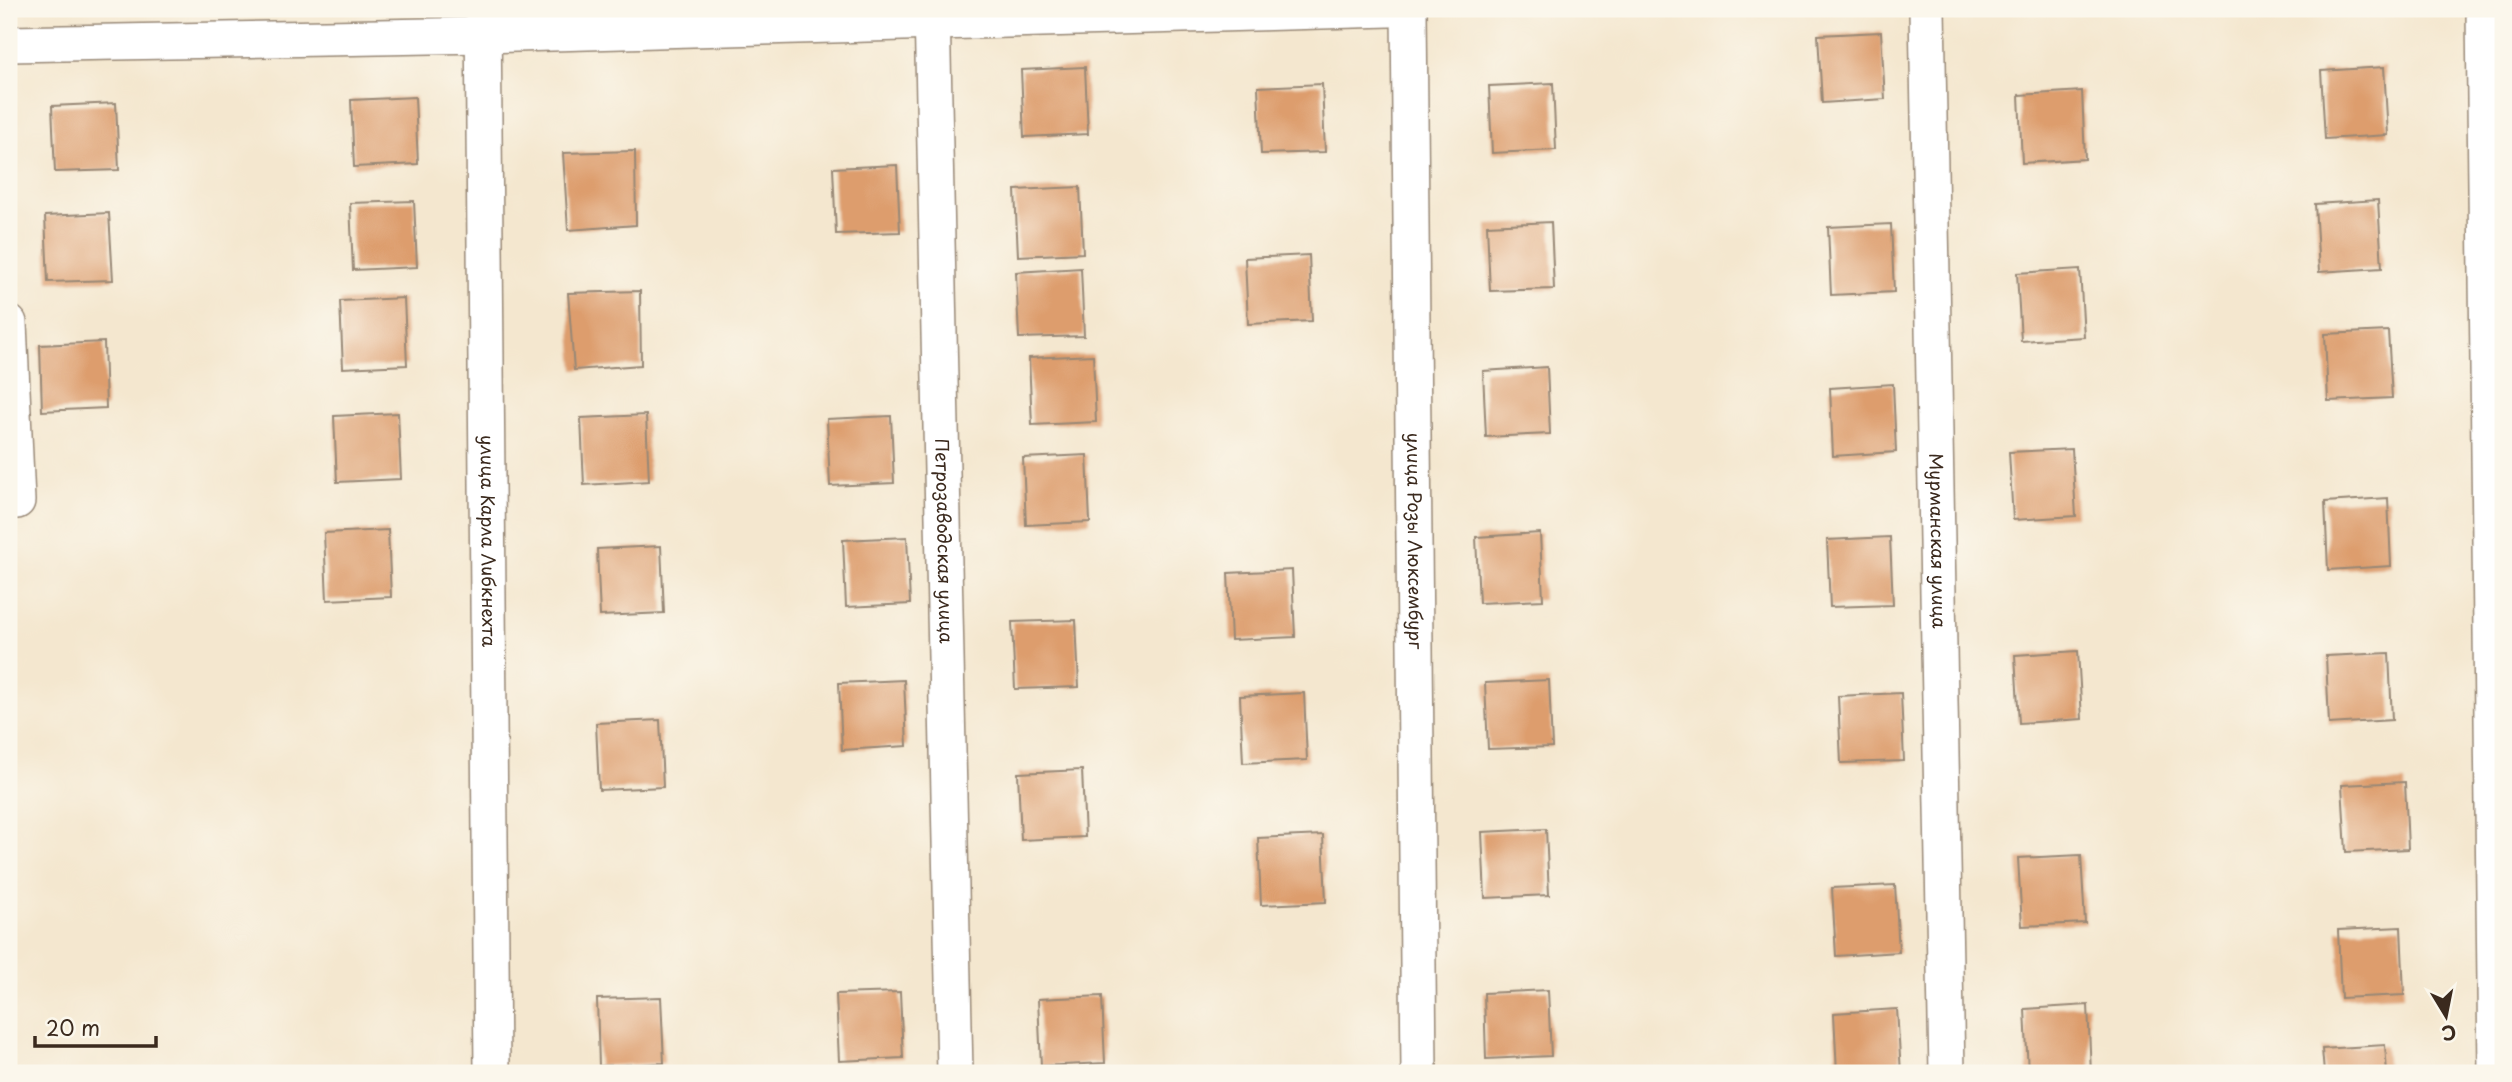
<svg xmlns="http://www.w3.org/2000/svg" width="2512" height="1082" font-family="'Playpen Sans',sans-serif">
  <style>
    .building { fill: #dd9d6d }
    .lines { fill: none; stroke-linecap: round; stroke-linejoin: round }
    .street-casing { stroke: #988876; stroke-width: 38 }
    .street { stroke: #fff; stroke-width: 35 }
    .labels { text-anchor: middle; stroke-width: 6; stroke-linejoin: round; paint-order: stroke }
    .street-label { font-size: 18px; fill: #3b2a1e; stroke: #fbf7ec }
  </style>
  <rect width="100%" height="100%" fill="#fbf7ec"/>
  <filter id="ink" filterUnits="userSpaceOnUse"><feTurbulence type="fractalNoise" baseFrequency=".0143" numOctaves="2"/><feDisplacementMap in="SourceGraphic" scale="14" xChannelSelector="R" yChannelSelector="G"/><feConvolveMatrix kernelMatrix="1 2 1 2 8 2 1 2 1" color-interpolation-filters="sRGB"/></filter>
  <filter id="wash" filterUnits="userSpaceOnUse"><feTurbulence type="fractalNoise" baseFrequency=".00686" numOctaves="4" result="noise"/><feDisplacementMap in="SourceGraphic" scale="28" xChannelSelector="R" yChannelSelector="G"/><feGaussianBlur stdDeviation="1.57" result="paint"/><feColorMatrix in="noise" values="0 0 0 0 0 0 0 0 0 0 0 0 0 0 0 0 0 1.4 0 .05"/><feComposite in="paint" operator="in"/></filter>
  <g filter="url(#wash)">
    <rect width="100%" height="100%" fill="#f4e7cf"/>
    <g id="blocks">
      <!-- building -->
      <g class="building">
        <polygon points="1881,32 1885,99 1822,103 1818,35"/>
        <polygon points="1085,67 1088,134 1024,137 1021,70"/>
        <polygon points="2384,67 2388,135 2325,139 2321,71"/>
        <polygon points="1553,83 1556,150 1492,153 1489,86"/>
        <polygon points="1322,84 1325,152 1261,154 1258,87"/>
        <polygon points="2082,91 2085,159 2022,163 2019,95"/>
        <polygon points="415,97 418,164 354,167 351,100"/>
        <polygon points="116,103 119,170 55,172 52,106"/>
        <polygon points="635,151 636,225 568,230 563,153"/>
        <polygon points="897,165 900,232 836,234 833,168"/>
        <polygon points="1080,187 1083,253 1018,256 1015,190"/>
        <polygon points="2378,200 2382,268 2319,272 2315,204"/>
        <polygon points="414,201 417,267 353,270 350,203"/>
        <polygon points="109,213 113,280 48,282 45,216"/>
        <polygon points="1551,222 1554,289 1490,291 1487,225"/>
        <polygon points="1891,224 1894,292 1831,295 1828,227"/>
        <polygon points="1309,255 1312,321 1248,324 1245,258"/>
        <polygon points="1081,268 1084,336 1019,338 1016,272"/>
        <polygon points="2080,269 2084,337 2021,341 2017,273"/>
        <polygon points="640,291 641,365 574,370 568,293"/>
        <polygon points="404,298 407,365 343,368 340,301"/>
        <polygon points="2388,331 2392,398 2328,401 2325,334"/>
        <polygon points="104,342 106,408 42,411 40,345"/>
        <polygon points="1093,355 1096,422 1032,425 1029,358"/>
        <polygon points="1547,367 1550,434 1486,437 1483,371"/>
        <polygon points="1893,384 1896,452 1833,456 1830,388"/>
        <polygon points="398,413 401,479 337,482 334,416"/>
        <polygon points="646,415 649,481 584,485 581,418"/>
        <polygon points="891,416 894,483 830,486 827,419"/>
        <polygon points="2072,449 2076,516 2013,520 2009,452"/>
        <polygon points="1087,455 1090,522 1026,525 1023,458"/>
        <polygon points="2388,498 2391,566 2328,570 2325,502"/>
        <polygon points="388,530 391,597 327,600 324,533"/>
        <polygon points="1540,533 1543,600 1479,603 1476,537"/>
        <polygon points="907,537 910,604 846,607 843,540"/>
        <polygon points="1890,537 1893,605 1830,607 1827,540"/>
        <polygon points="661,546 664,613 600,616 597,549"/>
        <polygon points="1292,570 1295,637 1231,640 1228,573"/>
        <polygon points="1076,620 1079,687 1015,689 1012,622"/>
        <polygon points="2078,651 2082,719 2019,723 2015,655"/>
        <polygon points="2389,653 2392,720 2329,724 2326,656"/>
        <polygon points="904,680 907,746 842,750 839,683"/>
        <polygon points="1549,680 1552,747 1488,749 1485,683"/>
        <polygon points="1304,693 1307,760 1243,763 1240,696"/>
        <polygon points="1901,693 1904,761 1841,763 1838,696"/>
        <polygon points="660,720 663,787 599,790 596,723"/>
        <polygon points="1082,770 1085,837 1021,840 1018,773"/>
        <polygon points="2405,782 2408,849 2346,852 2342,785"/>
        <polygon points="1546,829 1549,895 1485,898 1482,832"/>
        <polygon points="1323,835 1326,902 1261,905 1258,838"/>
        <polygon points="2081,855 2085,923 2022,926 2018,858"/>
        <polygon points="1895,885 1899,952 1836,956 1832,888"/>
        <polygon points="2401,927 2404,995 2341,998 2338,930"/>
        <polygon points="1548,990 1551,1056 1486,1059 1484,993"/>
        <polygon points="900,992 903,1058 839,1061 836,994"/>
        <polygon points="1102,996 1105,1063 1041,1066 1038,999"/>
        <polygon points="661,997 664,1063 599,1066 597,999"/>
        <polygon points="2088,1005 2091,1073 2028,1073 2025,1009"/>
        <polygon points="1897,1009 1901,1073 1837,1073 1834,1013"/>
        <polygon points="2385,1045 2387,1073 2324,1073 2322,1049"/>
      </g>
    </g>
  </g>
  <g filter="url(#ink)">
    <use href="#blocks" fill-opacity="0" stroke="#988876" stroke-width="2"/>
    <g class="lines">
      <defs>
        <g id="street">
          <path id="s1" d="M483,9L492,1073"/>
          <path id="s2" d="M932,9L955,1073"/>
          <path id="s3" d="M1409,9L1419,1073"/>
          <path id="s4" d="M1927,9L1947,1073"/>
          <polyline points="2484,9 2496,1073"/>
          <polyline points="9,44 484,35 1390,9"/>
          <polyline points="9,323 17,501"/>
        </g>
      </defs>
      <!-- street casing -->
      <use href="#street" class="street-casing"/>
      <!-- street -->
      <use href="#street" class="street"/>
    </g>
  </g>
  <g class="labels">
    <!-- street labels -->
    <g class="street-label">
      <text dy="6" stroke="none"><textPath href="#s1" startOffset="532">улица Карла Либкнехта</textPath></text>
      <text dy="6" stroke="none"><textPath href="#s2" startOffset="532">Петрозаводская улица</textPath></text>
      <text dy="6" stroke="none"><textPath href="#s3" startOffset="532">улица Розы Люксембург</textPath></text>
      <text dy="6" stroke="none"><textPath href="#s4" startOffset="532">Мурманская улица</textPath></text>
    </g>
  </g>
  <!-- margin -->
  <rect width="2512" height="1082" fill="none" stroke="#fbf7ec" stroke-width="35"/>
  <!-- north arrow -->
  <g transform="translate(2446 1016) rotate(170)" stroke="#fbf7ec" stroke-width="5" paint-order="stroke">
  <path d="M0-5L12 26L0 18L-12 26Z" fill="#3b2a1e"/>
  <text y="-10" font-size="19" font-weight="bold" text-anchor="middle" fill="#3b2a1e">С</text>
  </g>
  <!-- scale -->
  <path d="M35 1036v10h121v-10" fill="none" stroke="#3b2a1e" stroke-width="3.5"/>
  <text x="46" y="1036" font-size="21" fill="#3b2a1e" stroke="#fbf7ec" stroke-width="5" paint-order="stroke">20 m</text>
</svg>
